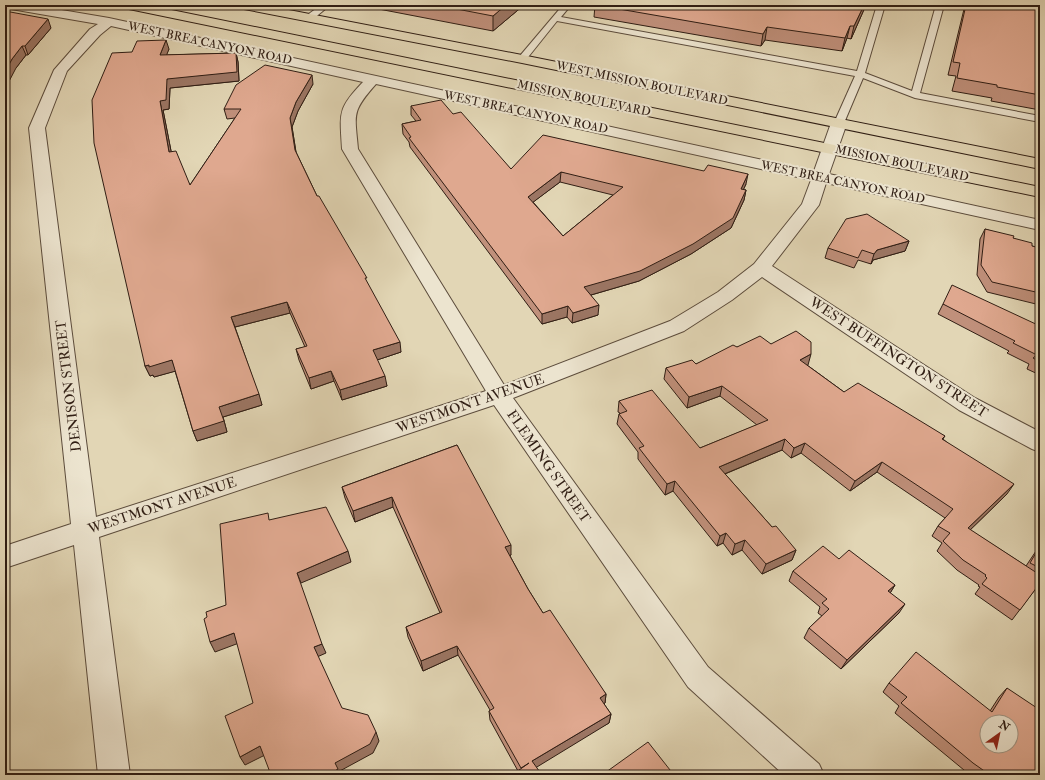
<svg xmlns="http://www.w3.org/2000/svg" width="1045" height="780" font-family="'IM FELL Double Pica',serif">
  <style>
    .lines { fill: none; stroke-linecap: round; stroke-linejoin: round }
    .service-casing { stroke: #5c4c3c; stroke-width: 2 }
    .minor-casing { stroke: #5c4c3c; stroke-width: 2 }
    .primary-casing { stroke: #301e14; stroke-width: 2 }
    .service { fill: #ece4cf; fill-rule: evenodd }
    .minor { fill: #ece4cf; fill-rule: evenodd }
    .primary { fill: #e2d6b5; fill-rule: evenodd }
    .wall { fill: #c0907b; stroke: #301e14; fill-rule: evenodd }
    .shaded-wall { fill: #9c7664; stroke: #301e14 }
    .building { fill: #dfa88f; stroke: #301e14; fill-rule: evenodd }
    .labels { text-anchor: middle; stroke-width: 4; stroke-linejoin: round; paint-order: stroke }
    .far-street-label { font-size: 12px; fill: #301e14; stroke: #ece4cf }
    .street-label { font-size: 14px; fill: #301e14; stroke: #ece4cf }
  </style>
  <rect width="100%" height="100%" fill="#e2d6b5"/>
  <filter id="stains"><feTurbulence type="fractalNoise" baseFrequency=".005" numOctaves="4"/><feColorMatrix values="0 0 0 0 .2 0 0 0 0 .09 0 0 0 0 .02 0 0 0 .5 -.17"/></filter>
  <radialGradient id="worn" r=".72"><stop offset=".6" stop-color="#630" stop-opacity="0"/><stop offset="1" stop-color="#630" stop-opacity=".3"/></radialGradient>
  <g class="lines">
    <defs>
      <g id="service">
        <polygon points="321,5 330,5 312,20 306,20 306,16"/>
        <polygon points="563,5 571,5 561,17 857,71 877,5 885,5 865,73 912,91 936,5 944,5 920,93 1040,116 1040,122 915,98 863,78 844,123 839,126 834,123 855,76 557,21 525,61 519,61 519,57"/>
      </g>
      <path id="minor" d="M5,5H32L109,18L814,171L831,123L834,120H844L847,123L829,174L1040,220V230L826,183L819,205L772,266L975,398L1040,432V452L1032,449L959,410L762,277L732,300L684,331L513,398L708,667L819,764L824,775H784L688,687L494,405L99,537L130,775H98L74,545L5,568V546L71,524L29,128L54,70L90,29L98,24L11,9ZM111,26L363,82C337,109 340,113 342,149L486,391L96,517L45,128L67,71L100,35ZM376,84L811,180L802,204L754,264L718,292L670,321L504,385L358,149C355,114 351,112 376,84Z"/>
      <g id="primary">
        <polygon points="123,5 147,5 1040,187 1040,197 129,9"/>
        <polygon points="238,5 263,5 522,55 1040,159 1040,169 522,63 244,9"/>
      </g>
    </defs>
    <!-- service casing -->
    <use href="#service" class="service-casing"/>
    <!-- minor casing -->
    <use href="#minor" class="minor-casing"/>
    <!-- primary casing -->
    <use href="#primary" class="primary-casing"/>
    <!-- service -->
    <use href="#service" class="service"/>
    <!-- minor -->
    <use href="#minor" class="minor"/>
    <!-- primary -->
    <use href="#primary" class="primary"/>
  </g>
  <!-- wall -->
  <g class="wall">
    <polygon points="363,5 524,5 493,31 363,6"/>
    <polygon points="595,5 866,5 851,39 847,38 842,51 765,40 761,46 594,17"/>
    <polygon points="965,5 1040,5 1040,110 991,101 992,98 952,91 956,76 948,75"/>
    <polygon points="5,11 51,28 28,55 26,55 16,68"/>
    <polygon points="169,49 166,55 236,53 238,62 239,81 170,88 169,109 163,110 171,151 190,185 235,118 227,119 224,109 313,84 298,111 292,127 296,152 317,196 367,283 401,352 377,360 387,386 342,400 334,381 311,389 299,360 296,349 305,347 290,313 235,327 262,405 223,417 227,432 197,441 193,431 175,371 154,377 153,375 150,376 145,366 132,52"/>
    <path d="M411,106L453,114L511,169L746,184L743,190H746L744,200L731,228L691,254L639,281L591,295L598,315L572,323L567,317L542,324L410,147L409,142L403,134L402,124L416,121L411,115ZM560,182L613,195L563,236L533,202Z"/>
    <polygon points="985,229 1013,238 1032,246 1040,248 1040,305 987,292 977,275 980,239"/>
    <polygon points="909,241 905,251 873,260 871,264 858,260 854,268 825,258 828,248"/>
    <polygon points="943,304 1040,326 1040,375 1027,369 1029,364 1007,353 1009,351 938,314"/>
    <polygon points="771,344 808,365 807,365 844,392 945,436 943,439 1007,494 970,530 1026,566 1040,545 1040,583 1012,620 975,594 980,587 978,586 979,585 957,570 937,551 942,543 932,536 938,526 945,518 877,472 850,491 801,453 791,458 782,450 725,474 772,527 796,550 792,560 762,574 742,550 732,555 723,543 717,546 673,491 665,495 638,459 638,452 617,424 619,414 620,413 618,412 619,401 700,448 757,425 720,396 687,408 664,379 666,368 696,364 737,347"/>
    <polygon points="457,445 511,555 510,556 528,589 543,613 606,694 605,703 604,704 611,714 609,723 518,771 490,720 489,711 490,710 458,655 423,671 408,637 406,627 440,613 393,507 355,522 345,498 342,487"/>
    <polygon points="839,559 895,585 890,593 899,613 841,669 804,638 809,628 822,616 818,613 820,607 789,581 793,571"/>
    <polygon points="889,683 990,711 999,697 1007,688 1040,775 970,775 895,713 899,706 883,692"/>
  </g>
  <!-- shaded-wall -->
  <g class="shaded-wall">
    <polygon points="506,5 524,5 493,31 493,16"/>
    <polygon points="864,5 866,5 851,39 854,26"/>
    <polygon points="48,19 51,28 28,55 25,46"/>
    <polygon points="850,26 847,38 842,51 845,38"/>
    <polygon points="767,27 765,40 761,46 763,34"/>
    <polygon points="166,40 169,49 163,64 160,55"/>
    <polygon points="22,46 26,55 16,68 5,89 5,72 12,59"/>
    <polygon points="236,53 238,62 239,81 170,88 169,109 163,110 173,161 169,152 160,101 167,79"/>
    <polygon points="312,75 313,84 298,111 292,127 297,159 295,150 290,118 296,102"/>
    <polygon points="561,172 560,182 528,206 528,197"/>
    <polygon points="748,174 746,184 739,199 741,189"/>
    <polygon points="746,190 744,200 731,228 691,254 639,281 584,297 584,287"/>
    <polygon points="909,241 905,251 873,260 871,264 874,254 877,250"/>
    <polygon points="287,302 290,313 235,327 231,317"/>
    <polygon points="599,305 598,315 572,323 573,313"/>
    <polygon points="568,306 567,317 542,324 542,314"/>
    <polygon points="400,342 401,352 374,361 373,350"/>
    <polygon points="811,354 808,365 797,371 800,360"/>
    <polygon points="172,360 176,371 154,377 153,375 150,376 145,366"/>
    <polygon points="331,371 334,381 311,389 309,378"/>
    <polygon points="385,376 387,386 342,400 340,390"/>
    <polygon points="722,386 720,396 687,408 689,397"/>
    <polygon points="259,394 262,405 223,417 227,432 197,441 193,431 219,407"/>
    <polygon points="785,439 782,450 717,477 719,467"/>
    <polygon points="805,443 801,453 791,458 794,448"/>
    <polygon points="882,462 877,472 850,491 855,481"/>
    <polygon points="675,481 673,491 665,495 667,484"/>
    <polygon points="1014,484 1007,494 962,538 968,528"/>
    <polygon points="392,497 393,507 355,522 353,511"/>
    <polygon points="726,533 723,543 717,546 720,536"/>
    <polygon points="745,540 742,550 732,555 735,544"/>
    <polygon points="511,545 511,555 506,557 505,547"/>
    <polygon points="796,550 792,560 762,574 766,564"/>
    <polygon points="348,551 351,562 301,583 297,573"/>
    <polygon points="895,585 889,595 888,591"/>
    <polygon points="905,604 899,613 841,669 847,660"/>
    <polygon points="234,633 239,643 215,652 210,642"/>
    <polygon points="322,644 326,653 317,657 314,647"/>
    <polygon points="457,646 458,655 423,671 421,661"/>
    <polygon points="606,694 605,703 599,707 600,698"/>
    <polygon points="611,714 609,723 532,770 532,761"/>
    <polygon points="376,732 379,741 373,753 338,772 340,775 328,775 335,763"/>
    <polygon points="260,746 265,755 245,765 240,757"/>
  </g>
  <!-- building -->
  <g class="building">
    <polygon points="436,5 506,5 493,16"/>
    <polygon points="596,5 864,5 854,26 850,26 845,38 767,27 763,34"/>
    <polygon points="966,5 1040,5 1040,95 997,87 997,85 957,78 960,63 953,62"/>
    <polygon points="5,11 48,19 25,46 22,46 12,59 5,72"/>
    <polygon points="166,40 160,55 236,53 237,72 167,79 166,100 160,101 169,152 176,151 190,185 241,109 224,109 236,85 265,65 312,75 296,102 290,118 295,150 317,196 319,196 367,278 365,278 400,342 373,350 385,376 340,390 331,371 309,378 296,349 307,346 287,302 231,317 259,394 219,407 224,421 193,431 172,360 149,367 149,365 145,366 94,143 92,100 112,53 132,52 137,41"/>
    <path d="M441,100L453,114L461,112L511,169L543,135L704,171L708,165L748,174L741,189L746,190L733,218L693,244L640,271L584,287L599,305L573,313L568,306L542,314L409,138L411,137L402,124L421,120L411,106ZM561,172L623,187L563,236L528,197Z"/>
    <polygon points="867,214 909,241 877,250 874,254 862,250 858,258 828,248 846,219"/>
    <polygon points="985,229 1014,236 1013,238 1032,243 1032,246 1040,248 1040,293 992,282 981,265"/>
    <polygon points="952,285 1040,326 1040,362 1033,358 1037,355 1013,343 1015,341 943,304"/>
    <polygon points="796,331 811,342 811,354 800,360 844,392 858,383 945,436 942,439 1014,484 968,528 1040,575 1040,583 1020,610 982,584 987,578 985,576 986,575 963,560 943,541 950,533 938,526 953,509 882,462 855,481 805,443 794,448 785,439 719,467 772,527 776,526 796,550 766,564 745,540 735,544 726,533 720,536 675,481 667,484 639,448 644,446 619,414 627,411 619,401 652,390 700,448 768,420 722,386 689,397 666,368 692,360 696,364 733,345 737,347 760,336 771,344"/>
    <polygon points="457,445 511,545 505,547 528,589 543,613 550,610 606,694 600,698 611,714 532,761 542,775 512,775 529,763 521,768 489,711 494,708 457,646 421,661 406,627 442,612 392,497 353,511 342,487"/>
    <polygon points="326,507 348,551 297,573 322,644 314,647 342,708 368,715 376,732 370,744 335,763 338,769 328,775 271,775 260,746 240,757 225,716 253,703 234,633 210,642 204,619 207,617 206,612 226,605 220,524 268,513 269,520"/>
    <polygon points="823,546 839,559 849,550 895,585 888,591 905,604 847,660 809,628 829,609 822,603 827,599 793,571"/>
    <polygon points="1040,546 1040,568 1030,563"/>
    <path d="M916,652L992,712L1007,688L1040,710V775H990L973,763L901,703L907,697L889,683ZM987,722H1011V746H987Z"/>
    <polygon points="648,742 674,775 602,775"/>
  </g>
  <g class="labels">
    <!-- far-street labels -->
    <g class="far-street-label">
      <text transform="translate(210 43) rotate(12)" y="4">WEST BREA CANYON ROAD</text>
      <text transform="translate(642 83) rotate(12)" y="4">WEST MISSION BOULEVARD</text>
      <text transform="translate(584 98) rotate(12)" y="4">MISSION BOULEVARD</text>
      <text transform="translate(526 112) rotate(12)" y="4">WEST BREA CANYON ROAD</text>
      <text transform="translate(902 163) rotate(12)" y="4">MISSION BOULEVARD</text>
      <text transform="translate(843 182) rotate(12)" y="4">WEST BREA CANYON ROAD</text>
    </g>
    <!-- street labels -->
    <g class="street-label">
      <text transform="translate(899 357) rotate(33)" y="5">WEST BUFFINGTON STREET</text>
      <text transform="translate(68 386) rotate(-97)" y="5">DENISON STREET</text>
      <text transform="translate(470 403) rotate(-19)" y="5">WESTMONT AVENUE</text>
      <text transform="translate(549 466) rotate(55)" y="5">FLEMING STREET</text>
      <text transform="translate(162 505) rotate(-18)" y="5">WESTMONT AVENUE</text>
    </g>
  </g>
  <!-- margin -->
  <rect width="1045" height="780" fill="none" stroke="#e2d6b5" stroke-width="20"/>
  <rect x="6" y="6" width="1033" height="768" fill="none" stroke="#301e14" stroke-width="2"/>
  <rect x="10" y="10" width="1025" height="760" fill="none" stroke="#301e14"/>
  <!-- north arrow -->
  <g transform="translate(999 734) rotate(33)"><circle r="19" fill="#ece4cf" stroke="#a19584"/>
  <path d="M0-3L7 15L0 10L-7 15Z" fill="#8f2418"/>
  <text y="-6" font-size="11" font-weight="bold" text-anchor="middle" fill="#301e14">N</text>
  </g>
  <rect width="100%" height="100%" filter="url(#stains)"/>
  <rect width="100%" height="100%" fill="url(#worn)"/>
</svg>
